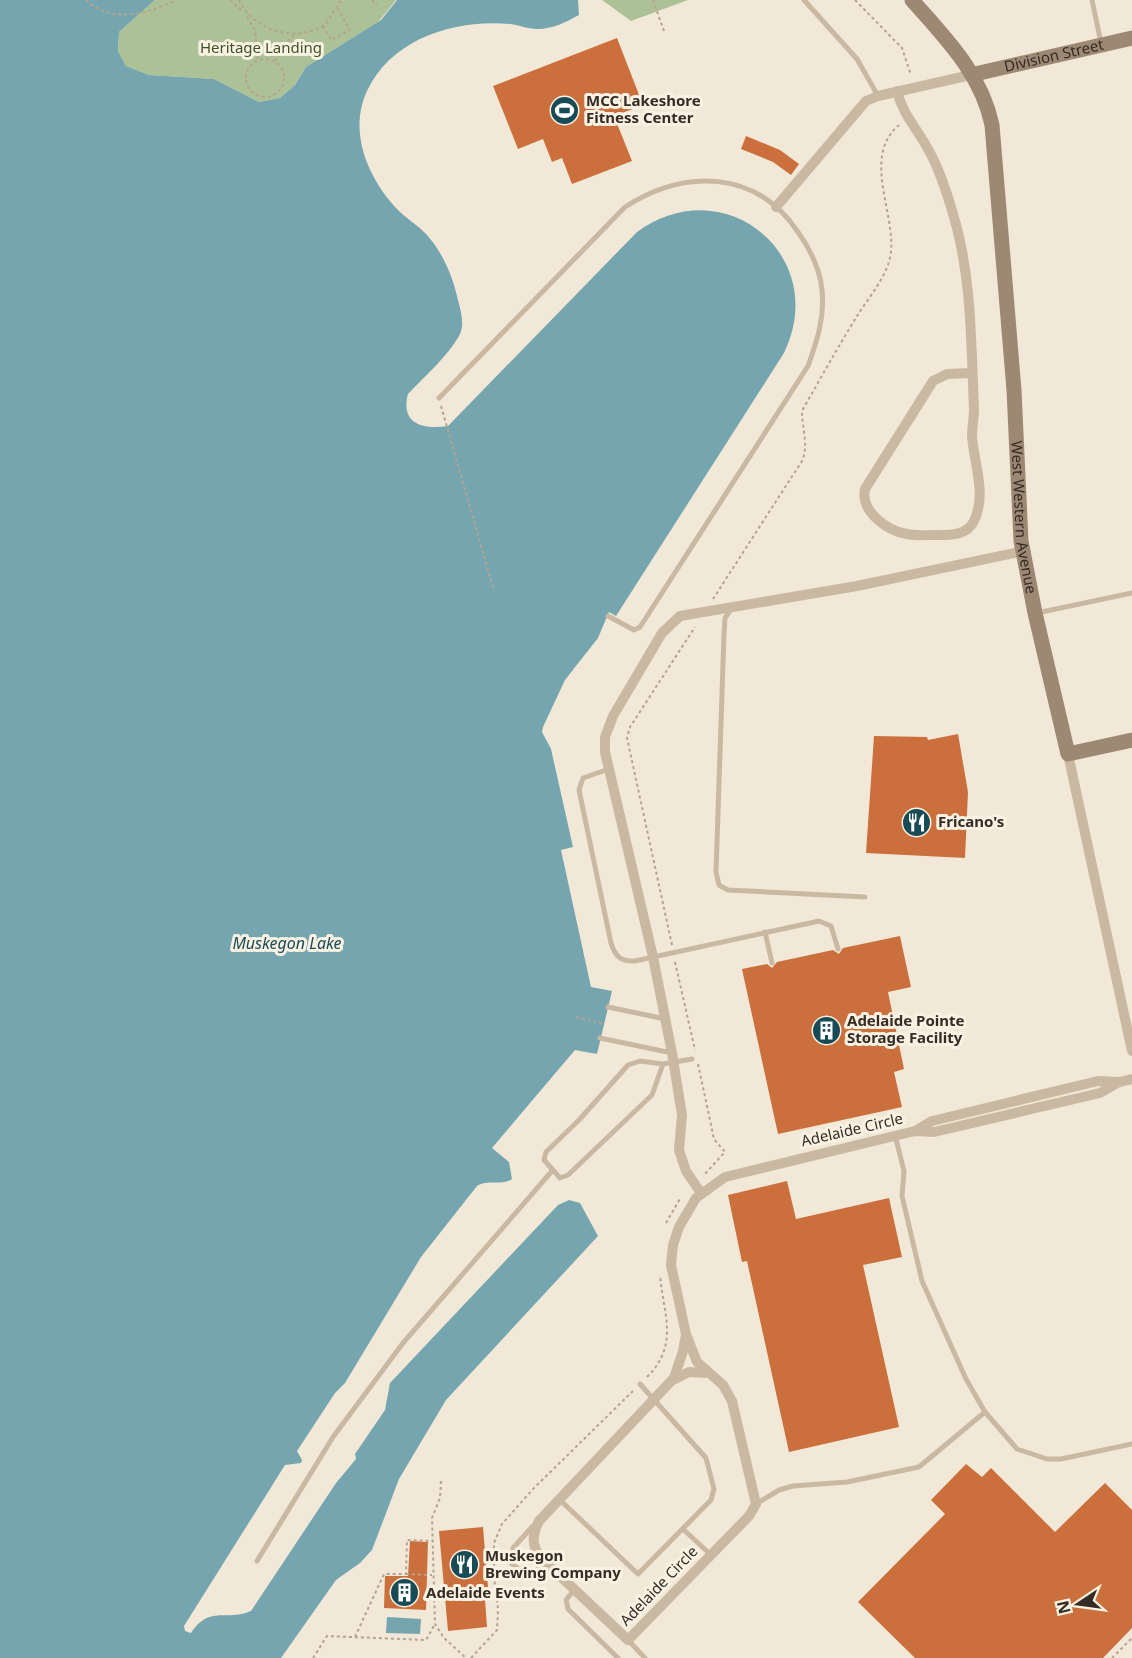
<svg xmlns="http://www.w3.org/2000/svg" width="1132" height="1658" font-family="'Noto Sans',sans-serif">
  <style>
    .green { fill: #adc196 }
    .water { fill: #75a6af }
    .building { fill: #cb703c }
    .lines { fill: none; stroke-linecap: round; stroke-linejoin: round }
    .path { stroke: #b5a38d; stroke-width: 2; stroke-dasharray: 3 3; stroke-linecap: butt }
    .lane { stroke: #cab9a2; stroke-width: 5 }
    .street { stroke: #cab9a2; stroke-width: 10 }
    .secondary { stroke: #9d8874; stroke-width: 15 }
    .labels { text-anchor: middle; stroke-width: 6; stroke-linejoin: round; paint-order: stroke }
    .park-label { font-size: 15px; fill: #3e5328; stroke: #f9f2e3 }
    .street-label { font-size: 15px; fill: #342c25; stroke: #f9f2e3 }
    .poi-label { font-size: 15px; font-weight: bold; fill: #342c25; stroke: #f9f2e3; text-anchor: start }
    .water-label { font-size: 16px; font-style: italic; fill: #194b57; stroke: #f9f2e3 }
  </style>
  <rect width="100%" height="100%" fill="#f2e8d7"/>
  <!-- green -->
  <g class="green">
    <polygon points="155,0 396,0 378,22 306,67 295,85 280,98 259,102 214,79 149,75 126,66 118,51 119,32"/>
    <polygon points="602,0 688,0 631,21"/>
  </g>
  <!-- water -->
  <g class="water">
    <path d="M0,0H155L119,32L118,51L126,66L149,75L214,79L259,102L280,98L295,85L306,67L381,20L397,0H578L579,15C566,22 553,29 537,29C528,29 519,25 510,24C455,19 392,38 367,91C348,132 368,177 396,208C405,218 418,225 427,235C443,253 453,277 458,300C461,311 465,326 459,336C447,357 425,376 408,394C400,424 423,430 448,426L637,232C724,168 831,256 784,353L616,616L609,612L598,638L565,680L543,727L542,732L551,749L573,847L561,850L591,987L612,991L597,1054L575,1050L492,1148L509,1162L512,1179C502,1186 488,1179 477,1186L421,1257L345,1383L335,1393L297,1451L302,1460L301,1463L285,1465L184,1626L185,1631L191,1633C210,1604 226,1622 251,1611L336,1483L356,1459L355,1454L385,1410L390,1383L558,1205L569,1200L580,1203L598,1236L446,1400L399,1479L372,1550L360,1563L336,1580L281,1658H0Z"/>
    <polygon points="387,1617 421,1619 420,1634 386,1633"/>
  </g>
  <!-- building -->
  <g class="building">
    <polygon points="617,38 643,105 614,116 632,161 572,184 562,158 552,162 543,139 518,149 493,86"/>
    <polygon points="746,136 780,150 799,164 791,175 773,162 741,149"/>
    <polygon points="958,734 968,792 965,858 866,853 874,736 927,737 928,740"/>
    <polygon points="900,936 911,987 888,992 904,1069 894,1072 902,1107 778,1134 742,969 767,964 772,968 777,962 833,950 839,954 843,948"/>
    <polygon points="787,1181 796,1219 889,1198 902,1257 863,1265 899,1427 789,1452 747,1261 742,1262 728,1195"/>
    <polygon points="966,1464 982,1477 991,1468 1055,1532 1105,1483 1132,1510 1132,1628 1103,1658 915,1658 858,1602 945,1514 931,1500"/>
    <polygon points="483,1527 489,1599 485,1600 487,1627 448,1631 439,1531"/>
    <polygon points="410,1541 428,1542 426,1610 384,1608 385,1576 408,1576"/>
  </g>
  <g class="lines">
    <!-- path -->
    <g class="path">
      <path d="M86,0C113,25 148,13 177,0"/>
      <polyline points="230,0 243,12"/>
      <path d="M239,0C254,31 294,43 325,25L341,0"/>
      <polyline points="372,0 377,5"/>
      <polyline points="653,0 664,31"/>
      <polyline points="855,0 902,48 911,75"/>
      <polyline points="247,17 255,30 258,59"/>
      <polyline points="323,26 331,40 350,30 337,7"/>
      <circle cx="265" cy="78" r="19"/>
      <polyline points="275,61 283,46 296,33"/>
      <polyline points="441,406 494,591"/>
      <path d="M713,599L802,461C809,446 802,428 802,411C820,379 838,347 857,316C869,297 889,274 891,252C895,212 862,156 899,125"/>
      <polyline points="672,945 627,738 630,727 695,627"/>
      <polyline points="675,962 695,1050"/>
      <polyline points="576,1017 604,1024"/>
      <polyline points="698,1064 714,1139 725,1152 703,1176"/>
      <polyline points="666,1223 681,1197"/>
      <path d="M647,1377C680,1344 663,1314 660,1275"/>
      <polyline points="441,1481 440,1498 432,1518 435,1624 444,1638 466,1658"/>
      <polyline points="406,1574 432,1575"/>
      <polyline points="355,1637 384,1574 406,1574 407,1540 432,1541"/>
      <polyline points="313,1658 327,1636 426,1640 435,1624"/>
      <polyline points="471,1658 497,1630 498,1609 494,1577 494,1543 502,1524 534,1488 633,1391"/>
      <polyline points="1112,1658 1132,1638"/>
    </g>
    <!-- lane -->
    <g class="lane">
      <polyline points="804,0 857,59 878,96"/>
      <polyline points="1092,0 1101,43"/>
      <path d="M439,398L625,207C684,169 756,169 798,232C810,249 820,269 822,290C825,317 817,341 808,366L640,627L634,630L608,616"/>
      <polyline points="732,608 725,618 724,634 716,872 719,885 728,890 865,897"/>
      <polyline points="1037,613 1132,593"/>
      <path d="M609,769L583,778L579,790L611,943C615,956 621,962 635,961L819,921L831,926L838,949"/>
      <polyline points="765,932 772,963"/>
      <polyline points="608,1007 665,1019"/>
      <polyline points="600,1038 672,1053"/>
      <polyline points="663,1064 652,1095 568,1175 560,1178 544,1160 546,1152 580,1119 628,1065 640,1061 663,1064 692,1059"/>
      <polyline points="895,1135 904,1171 902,1196 922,1281 966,1379 985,1412 1017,1449 1047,1459 1061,1459 1132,1444"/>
      <polyline points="560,1500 638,1574 711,1500 714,1489 706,1458 640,1384"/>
      <polyline points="756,1504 779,1490 793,1486 847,1482 919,1467 985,1412"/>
      <polyline points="533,1526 513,1548 511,1563 522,1572 550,1568"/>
      <polyline points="684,1530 711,1555"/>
      <polyline points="257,1561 333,1437 403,1343 552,1171"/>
      <polyline points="574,1590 566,1600 568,1609 618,1658"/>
      <polyline points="628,1640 645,1658"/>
    </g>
    <!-- street -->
    <g class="street">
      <path d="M897,91C903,116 918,129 929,151C940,170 947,193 953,214C972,276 971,344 974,409C974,418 972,427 972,436C974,464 987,494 974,521C967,536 949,535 934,535C925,535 916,536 907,534C887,531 860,511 865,489L933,381L947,374L971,373"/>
      <polyline points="776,207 866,101 878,96 975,74"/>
      <polyline points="1068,754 1132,1051"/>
      <polyline points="915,1131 932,1121 1098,1081 1119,1082"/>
      <polyline points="701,1193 686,1171 679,1150 682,1115 672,1053 653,957 605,752 605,737 613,716 662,633 680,616 857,586 1024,551"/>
      <path d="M686,1334L683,1351L674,1378L539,1521C532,1535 531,1545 541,1558L628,1640L749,1516L756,1504L732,1401L723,1385L697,1362L686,1334L671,1265L673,1245L679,1227L696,1198L725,1177L915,1131L934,1132L1100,1093L1119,1082L1132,1079"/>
      <polyline points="673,1380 689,1372 706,1373"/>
    </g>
    <!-- secondary -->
    <g class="secondary">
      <path id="s1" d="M912,0C946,39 981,73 992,125L1014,390L1021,541L1035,613L1068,754L1132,740"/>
      <path id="s2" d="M975,74L1132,38"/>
    </g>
  </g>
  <!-- icons -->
  <defs>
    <symbol id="stadium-disc" viewBox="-11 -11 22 22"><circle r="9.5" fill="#194b57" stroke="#f9f2e3"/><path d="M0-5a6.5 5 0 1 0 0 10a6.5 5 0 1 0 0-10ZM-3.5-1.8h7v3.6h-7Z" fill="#fff"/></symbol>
    <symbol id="restaurant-disc" viewBox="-11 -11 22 22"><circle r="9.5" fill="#194b57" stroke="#f9f2e3"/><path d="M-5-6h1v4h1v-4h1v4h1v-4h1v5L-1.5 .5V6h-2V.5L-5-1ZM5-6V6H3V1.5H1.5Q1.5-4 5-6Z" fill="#fff"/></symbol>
    <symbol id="building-disc" viewBox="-11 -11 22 22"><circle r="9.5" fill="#194b57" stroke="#f9f2e3"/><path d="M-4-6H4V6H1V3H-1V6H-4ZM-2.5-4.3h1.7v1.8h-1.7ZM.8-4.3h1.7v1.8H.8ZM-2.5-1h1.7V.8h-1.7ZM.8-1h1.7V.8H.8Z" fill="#fff"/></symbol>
  </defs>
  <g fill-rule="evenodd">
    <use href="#stadium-disc" x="548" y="94" width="33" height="33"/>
    <use href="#restaurant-disc" x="900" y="806" width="33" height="33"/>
    <use href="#building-disc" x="810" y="1014" width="33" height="33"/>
    <use href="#restaurant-disc" x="448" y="1548" width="33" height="33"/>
    <use href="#building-disc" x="388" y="1576" width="33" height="33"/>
  </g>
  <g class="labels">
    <!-- park labels -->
    <g class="park-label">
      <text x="261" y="53">Heritage Landing</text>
    </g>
    <!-- street labels -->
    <g class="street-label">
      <text dy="5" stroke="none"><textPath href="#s2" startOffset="81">Division Street</textPath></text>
      <text dy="5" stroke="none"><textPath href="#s1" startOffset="544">West Western Avenue</textPath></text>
      <text transform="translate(852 1130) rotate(-13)" y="5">Adelaide Circle</text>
      <text transform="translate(659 1586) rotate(-46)" y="5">Adelaide Circle</text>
    </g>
    <!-- poi labels -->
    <g class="poi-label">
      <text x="586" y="106">MCC Lakeshore<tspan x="586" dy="17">Fitness Center</tspan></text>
      <text x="938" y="827">Fricano's</text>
      <text x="847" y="1026">Adelaide Pointe<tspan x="847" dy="17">Storage Facility</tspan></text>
      <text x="485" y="1561">Muskegon<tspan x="485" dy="17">Brewing Company</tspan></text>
      <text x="426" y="1598">Adelaide Events</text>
    </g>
    <!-- water labels -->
    <g class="water-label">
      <text x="287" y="949">Muskegon Lake</text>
    </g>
  </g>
  <!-- north arrow -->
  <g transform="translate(1078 1604) rotate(257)" stroke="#f9f2e3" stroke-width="4.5" paint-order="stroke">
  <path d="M0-4.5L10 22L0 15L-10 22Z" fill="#342c25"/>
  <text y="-9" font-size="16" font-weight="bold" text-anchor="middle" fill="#342c25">N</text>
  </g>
</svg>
